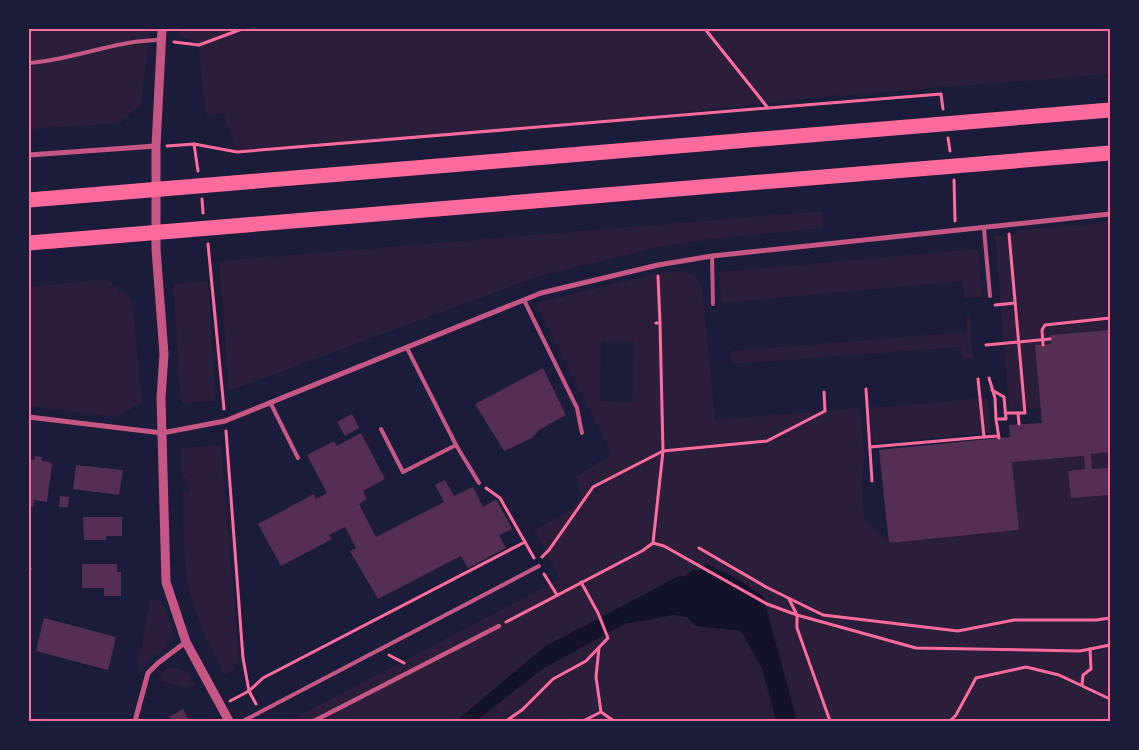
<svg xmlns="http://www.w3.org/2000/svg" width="1139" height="750" font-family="'Varela Round',sans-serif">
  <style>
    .green { fill: #2a1e3b; fill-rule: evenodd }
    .water { fill: #12122b }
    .building { fill: #542f53 }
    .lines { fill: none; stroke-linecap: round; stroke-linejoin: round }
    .path { stroke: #ff6b9d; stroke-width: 3 }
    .service { stroke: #c65784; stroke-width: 4 }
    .pedestrian { stroke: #c65784; stroke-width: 4.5 }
    .minor { stroke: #c65784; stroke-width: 5 }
    .tertiary { stroke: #c65784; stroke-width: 9 }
    .motorway { stroke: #ff6b9d; stroke-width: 15 }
    .neatline { fill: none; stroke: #ff6b9d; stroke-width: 2 }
  </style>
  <rect width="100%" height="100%" fill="#1b1b3a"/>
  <!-- green -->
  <g class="green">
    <polygon points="29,29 150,29 141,105 120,123 29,129"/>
    <polygon points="180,29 1110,29 1110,74 821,97 563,126 237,152 223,113 206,115 198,43 180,36"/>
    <polygon points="823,211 823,228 710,239 654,248 536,277 229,391 219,261"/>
    <polygon points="1110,222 1110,330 1050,335 1051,344 1036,345 1041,408 1009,410 995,236 1008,236 1023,230"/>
    <polygon points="978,249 982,297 964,298 963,281 721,303 719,272"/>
    <path d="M684,271L696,277L702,286L715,420L860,408L865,458L862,481L864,518L889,543L1019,530L1012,462L1084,456L1085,469L1068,471L1071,498L1110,495V642L1091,657L1110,646V721H289L560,579L534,530L566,513L581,498L576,477L612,454L536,303L659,273ZM601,341L633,342L632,402L600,401Z"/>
    <polygon points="107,279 132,301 142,402 117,417 29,406 29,287"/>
    <polygon points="208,281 216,401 181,403 173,284"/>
    <polygon points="966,317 970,317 973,358 962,359 960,347 732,364 731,351 967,332"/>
    <polygon points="988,398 991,433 873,443 870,408"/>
    <path d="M221,445L239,662L233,665L235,670L225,675C211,648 197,622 190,593C182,561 184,525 183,492L189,491L188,479H182L181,448Z"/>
    <polygon points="1110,452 1110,468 1092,469 1091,454"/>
    <path d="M150,599L161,600C165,610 171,621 172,631C173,652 147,655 141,672L137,671Z"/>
    <polygon points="173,667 187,672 196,684 187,688 157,680 166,669"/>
  </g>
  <!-- water -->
  <polygon class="water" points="707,564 736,578 763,596 797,721 776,721 762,668 741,631 696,626 687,617 673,615 624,624 541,670 476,721 456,721 544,647 679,576 685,577 693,570 699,571"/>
  <!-- building -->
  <g class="building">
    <polygon points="1110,330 1110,452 1091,454 1092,469 1110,468 1110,495 1071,498 1068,471 1085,469 1084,456 1012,462 1019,530 889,543 879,450 1010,437 1009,425 1042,423 1035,345 1051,344 1050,335"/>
    <polygon points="543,368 566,415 539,430 532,438 504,451 475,404"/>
    <polygon points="352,414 359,428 345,436 337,422"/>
    <polygon points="361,433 385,479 363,491 367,499 359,504 376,537 444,502 435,485 445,480 454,496 473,487 483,507 496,499 512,529 499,535 506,548 468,568 461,556 378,599 350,551 356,548 345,527 329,535 332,539 281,566 258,524 314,494 316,499 327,493 307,455 334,441 337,446"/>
    <polygon points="35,456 42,457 42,461 50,462 52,465 47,502 34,500 33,507 29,507 29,459 35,460"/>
    <polygon points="76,465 123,470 119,495 73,489"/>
    <polygon points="60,496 69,497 68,507 59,507"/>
    <polygon points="83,517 122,517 122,536 106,536 106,540 84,540"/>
    <polygon points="82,564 117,564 117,572 121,572 121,596 104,596 104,588 82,588"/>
    <polygon points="44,618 116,637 108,670 36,651"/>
    <polygon points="183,709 189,721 172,721 169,717"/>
  </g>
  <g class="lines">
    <!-- path -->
    <g class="path">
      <polyline points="705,29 768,108 941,94 943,109"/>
      <polyline points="174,42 199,45 242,29"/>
      <polyline points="948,138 950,151"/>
      <polyline points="194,144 198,171"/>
      <polyline points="167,146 194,144 237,152 768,108"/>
      <polyline points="954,180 955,221"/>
      <polyline points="202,199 203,213"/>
      <polyline points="1009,234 1025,413 1018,413 1019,424"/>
      <polyline points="208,244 224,409"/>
      <polyline points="995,305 1015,303"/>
      <polyline points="656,323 660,323 658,276"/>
      <polyline points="986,345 1050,339"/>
      <polyline points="1043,345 1042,330 1045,325 1110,318"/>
      <polyline points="989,378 995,398 996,419"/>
      <polyline points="978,379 984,437 998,436"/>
      <polyline points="866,389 872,481"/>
      <polyline points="992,390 1004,397 1006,419 996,419 999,438"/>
      <polyline points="1005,413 1018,413"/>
      <polyline points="226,431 243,658 249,691 256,704"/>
      <polyline points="870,447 984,437"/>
      <polyline points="486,488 500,498 534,558"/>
      <polyline points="653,543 663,451 660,323"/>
      <polyline points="699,548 766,587 823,615 958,631 1014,620 1096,620 1110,618"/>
      <polyline points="542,557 549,550 593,487 663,451 767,441 825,411 824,392"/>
      <polyline points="29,569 30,569"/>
      <polyline points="544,574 557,595"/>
      <polyline points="789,599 797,615 797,628 830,721"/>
      <polyline points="506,622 642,551 653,543 664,546 767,604 797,615 916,648 1080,651 1110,645"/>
      <polyline points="599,648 596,677 601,712 614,721"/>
      <polyline points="389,655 404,663"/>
      <polyline points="1082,685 1083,675 1091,669 1090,649"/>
      <polyline points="230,701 249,691 263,678 523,543"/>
      <polyline points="506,721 522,710 553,679 586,661 608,638 598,613 581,582"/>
      <polyline points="583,721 601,712"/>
      <polyline points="950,721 956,715 976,678 1026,667 1059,675 1110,699"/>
    </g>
    <!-- service -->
    <g class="service">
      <path d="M29,63C74,60 114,40 161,40"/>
      <polyline points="984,229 990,296"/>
      <polyline points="712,256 713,304"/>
      <polyline points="524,300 577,408 582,433"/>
      <polyline points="407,348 456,445 479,483"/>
      <polyline points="270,402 298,458"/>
      <polyline points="381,429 403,472 456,445"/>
      <polyline points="243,721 539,566"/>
    </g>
    <!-- pedestrian -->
    <polyline class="pedestrian" points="314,721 499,626"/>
    <!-- minor -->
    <g class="minor">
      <polyline points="29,155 156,146"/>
      <polyline points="29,417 162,433 225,421 541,293 658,265 712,256 1110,214"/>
      <polyline points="135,721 148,673 158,663 186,642"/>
    </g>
    <!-- tertiary -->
    <polyline class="tertiary" points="162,29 156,146 156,249 164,354 161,398 166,582 186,642 229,721"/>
    <!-- motorway -->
    <g class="motorway">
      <polyline points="29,200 1110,110"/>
      <polyline points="29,243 1110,153"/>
    </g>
  </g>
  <!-- border -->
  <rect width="1139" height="750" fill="none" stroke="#1b1b3a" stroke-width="60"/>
  <rect x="30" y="30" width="1079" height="690" class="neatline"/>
</svg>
